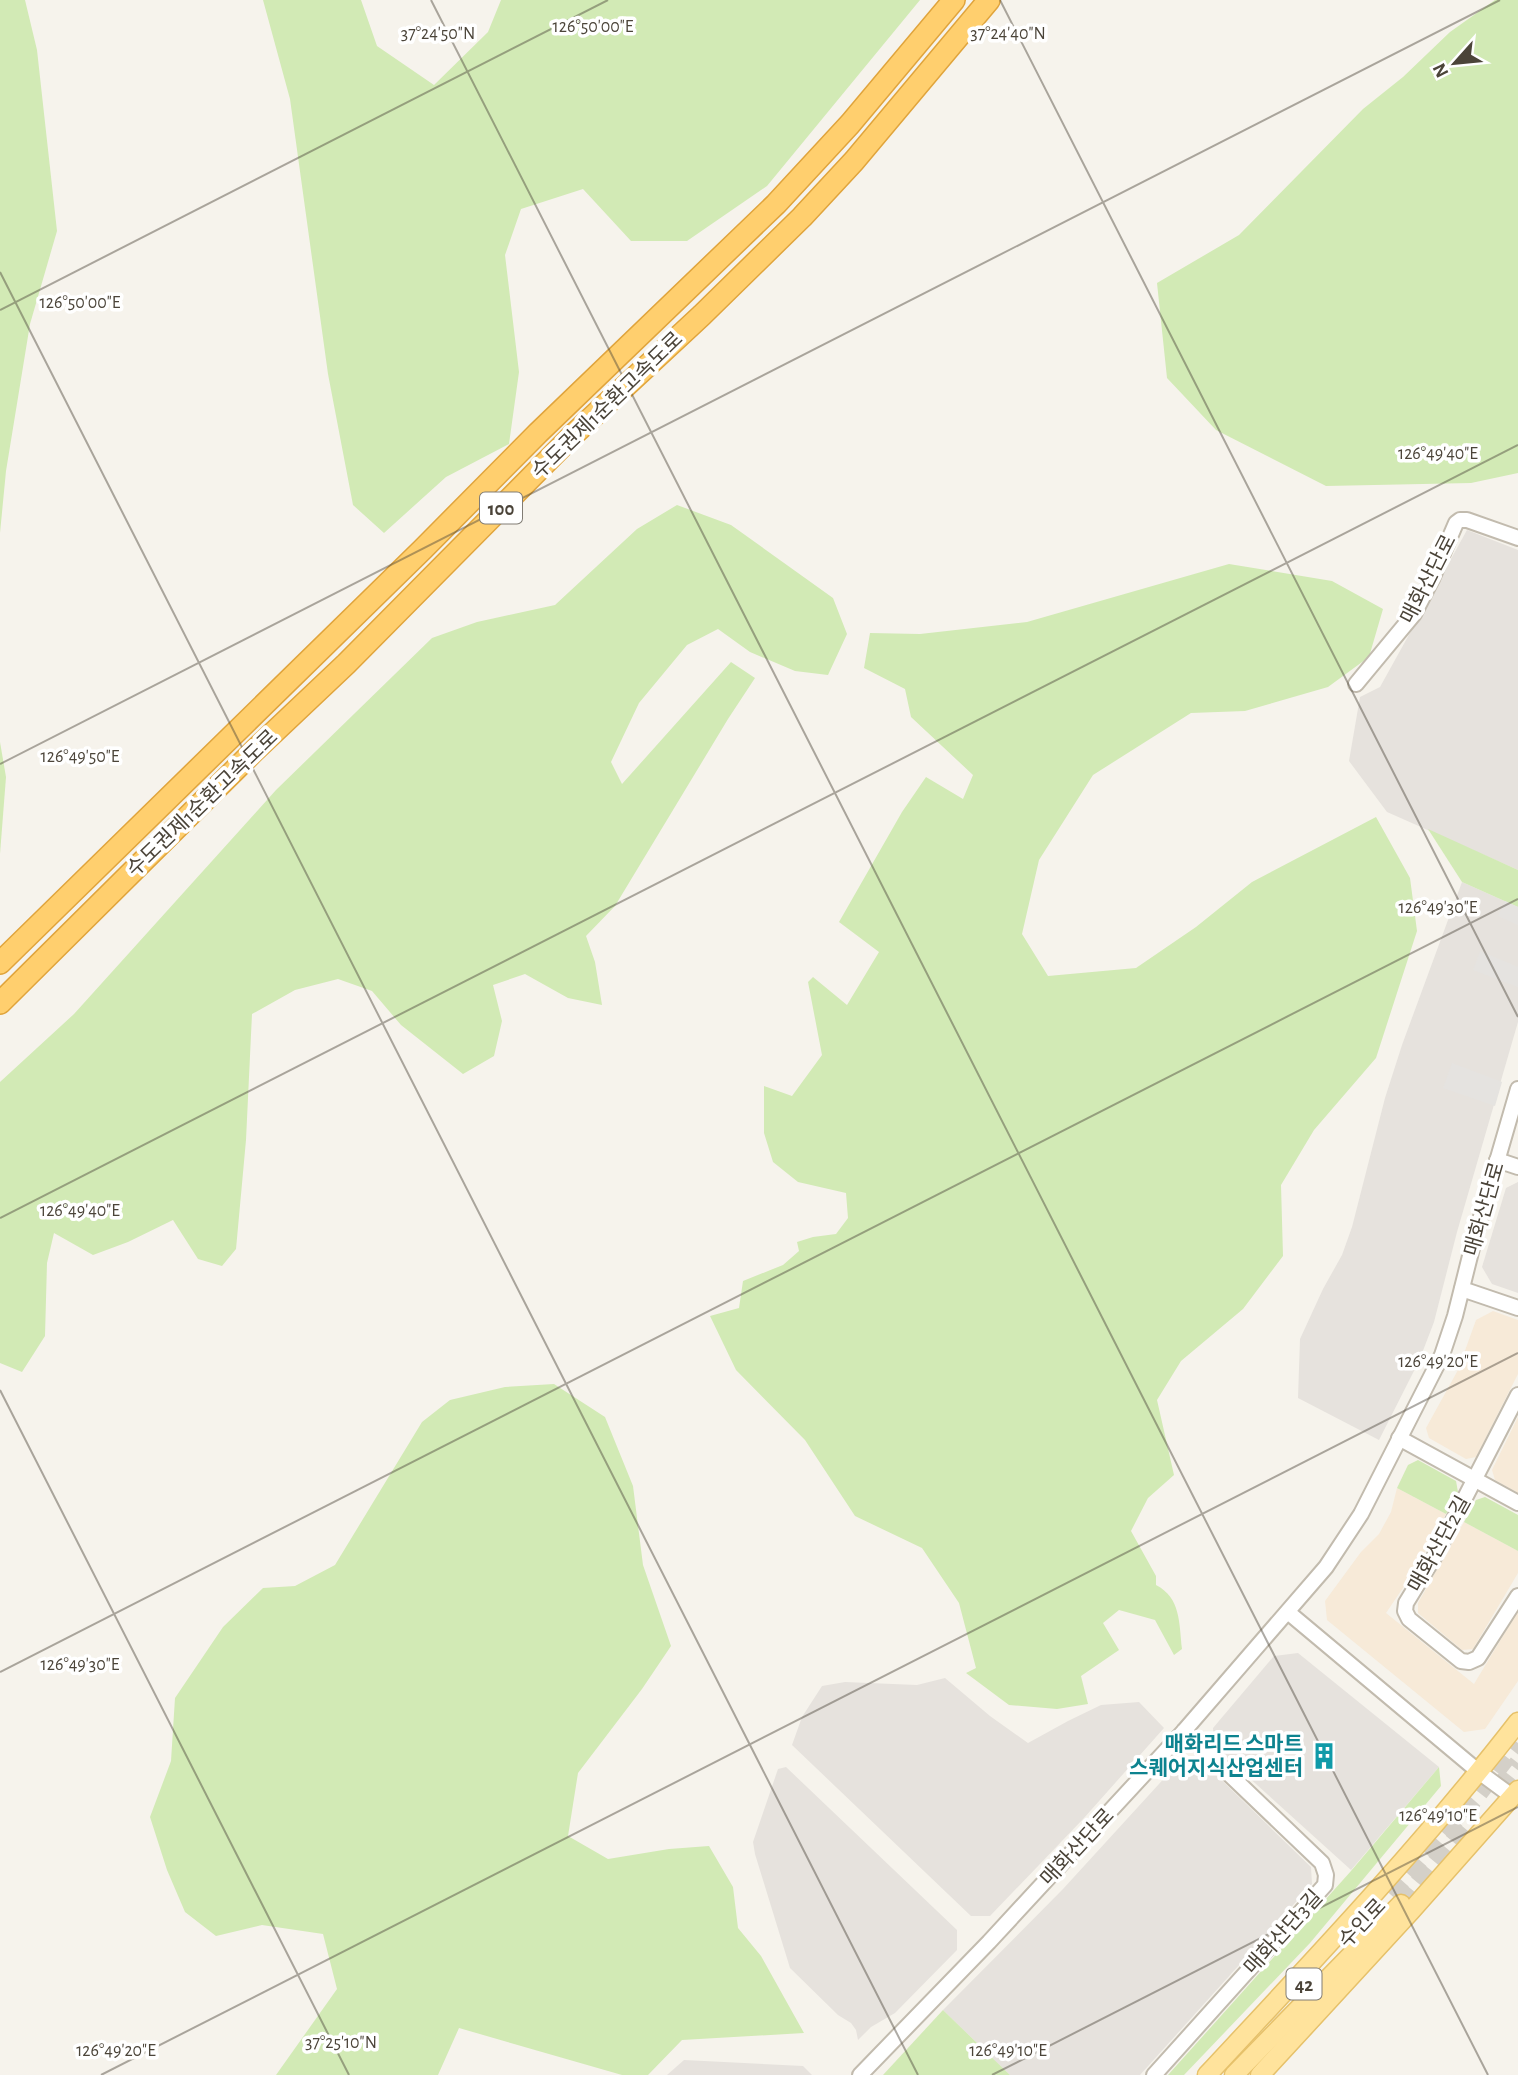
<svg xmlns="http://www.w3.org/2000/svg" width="1518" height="2075" font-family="'Alegreya Sans','Noto Sans KR',sans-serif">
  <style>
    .commercial { fill: #f7ead8 }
    .industrial { fill: #e6e2dd }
    .green { fill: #d2eab5 }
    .parking { fill: #e5e3e0 }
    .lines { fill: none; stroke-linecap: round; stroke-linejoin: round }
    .major-tunnel { stroke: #d4d0c8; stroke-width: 18; stroke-dasharray: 18 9; stroke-linecap: butt }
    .minor-casing { stroke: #c2bbae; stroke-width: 18 }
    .major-casing { stroke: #e6c16a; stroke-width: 21 }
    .highway-casing { stroke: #e0a43c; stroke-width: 24 }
    .minor { stroke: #fff; stroke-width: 14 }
    .major { stroke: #ffe39c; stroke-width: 18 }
    .highway { stroke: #ffcf6e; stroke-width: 21 }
    .ticks { fill: none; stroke: #4b4439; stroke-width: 2; stroke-opacity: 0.45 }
    .labels { text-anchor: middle; stroke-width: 7; stroke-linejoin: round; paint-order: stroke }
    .shield { fill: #fff; stroke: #817c74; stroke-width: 2 }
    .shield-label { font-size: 19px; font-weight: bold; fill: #4b4439 }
    .street-label { font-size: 21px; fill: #4b4439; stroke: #fff }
    .culture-label { font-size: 21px; font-weight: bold; fill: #0d838f; stroke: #fff; text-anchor: end }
    .ticks-label { font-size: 18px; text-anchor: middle; fill: #4b4439; stroke: #fff; stroke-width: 7; stroke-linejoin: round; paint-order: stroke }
  </style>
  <rect width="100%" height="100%" fill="#f6f3ec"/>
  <!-- commercial -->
  <g class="commercial">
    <polygon points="1493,1311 1518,1320 1518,1374 1476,1457 1466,1459 1429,1438 1426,1428 1458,1370 1476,1320"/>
    <polygon points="1518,1417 1518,1493 1495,1480 1492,1470"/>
    <polygon points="1397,1488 1446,1514 1415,1570 1386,1613 1474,1684 1518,1611 1518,1681 1485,1729 1464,1732 1327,1620 1325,1601 1361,1552 1379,1534 1391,1512"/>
    <polygon points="1464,1522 1518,1551 1518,1573 1473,1649 1462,1650 1418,1613 1418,1603"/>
  </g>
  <!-- industrial -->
  <g class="industrial">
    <polygon points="1467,530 1518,550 1518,870 1387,812 1349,761 1360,697 1380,687"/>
    <polygon points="1462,882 1518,907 1518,1022 1457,1232 1434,1322 1419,1361 1379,1440 1298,1398 1300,1339 1323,1289 1342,1255 1352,1227 1385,1098 1402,1045"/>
    <polygon points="1518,1182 1518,1293 1492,1284 1482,1267 1506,1188"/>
    <polygon points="1298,1653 1439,1767 1351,1870 1214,1746 1213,1728 1274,1656"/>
    <polygon points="945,1678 990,1716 1028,1743 1068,1721 1101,1705 1139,1702 1164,1728 1084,1818 990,1916 971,1916 792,1745 802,1717 822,1686 845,1682 917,1685"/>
    <polygon points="1180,1761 1202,1761 1311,1867 1312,1884 1140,2075 1010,2075 943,2010 1063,1889"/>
    <polygon points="786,1767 957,1930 957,1950 895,2013 871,2027 858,2040 856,2030 851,2023 838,2015 790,1968 755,1854 753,1842 778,1769"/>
    <polygon points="684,2060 803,2066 812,2075 667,2075"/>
  </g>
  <!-- green -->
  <g class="green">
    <polygon points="0,0 25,0 37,50 57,231 30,324 6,471 0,533"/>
    <polygon points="263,0 361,0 377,46 434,85 488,32 501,0 920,0 767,186 687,241 631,241 583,189 521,209 505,255 519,372 509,444 446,477 384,533 353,505 328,374 290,99"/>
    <polygon points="1495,0 1518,0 1518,473 1471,483 1326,486 1216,430 1167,378 1157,283 1239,235 1363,109 1403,77 1450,32"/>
    <polygon points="677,505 731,525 833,598 847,634 828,675 795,671 750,652 718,629 687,645 639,703 611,762 622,784 731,662 755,678 728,719 615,906 586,936 595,962 602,1005 568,998 525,974 493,985 502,1021 494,1056 463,1074 401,1025 372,991 338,979 295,990 252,1014 246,1140 236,1249 222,1266 198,1259 173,1220 128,1242 93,1255 54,1233 47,1263 45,1336 22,1372 0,1363 0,1082 74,1014 276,790 432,638 477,622 555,605 637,529"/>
    <path d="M1229,564L1332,581L1383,609L1369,657L1328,687L1245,711L1191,713L1093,775L1039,860L1022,934L1048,976L1136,968L1196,927L1252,882L1376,817L1410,878L1417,931L1376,1058L1314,1130L1281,1185L1283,1256L1243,1309L1181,1361L1157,1400L1174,1475L1148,1498L1131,1531L1156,1576V1585C1181,1598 1179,1623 1182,1649L1174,1655L1155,1620L1119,1610L1103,1623L1119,1650L1081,1676L1088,1704L1057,1709L1009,1705L966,1673L976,1668L959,1603L922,1548L855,1516L805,1440L736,1370L710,1316L739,1308L743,1281L783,1265L799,1251L797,1242L813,1237L836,1234L848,1218L846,1193L798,1182L773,1162L764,1133V1086L792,1096L822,1055L808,982L813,977L847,1005L879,952L839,922L902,812L926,777L963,799L973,775L911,717L905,689L864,668L870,633L920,634L1027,622Z"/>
    <polygon points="0,742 6,777 0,854"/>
    <polygon points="1428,829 1518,870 1518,907 1462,882"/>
    <polygon points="554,1384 605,1417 633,1486 643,1565 671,1646 642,1689 578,1773 568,1836 608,1859 669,1849 709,1846 733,1887 738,1928 761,1956 804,2033 682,2040 648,2075 622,2075 459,2028 438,2075 276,2075 337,1989 323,1934 262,1925 216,1936 185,1912 167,1870 150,1817 171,1761 175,1698 223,1627 263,1588 295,1586 335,1565 422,1422 450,1400 505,1387"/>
    <polygon points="1418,1460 1456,1481 1458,1492 1446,1514 1397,1488 1408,1465"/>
    <polygon points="1485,1497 1518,1515 1518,1551 1464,1522 1476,1500"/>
    <polygon points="1439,1767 1441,1786 1310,1943 1184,2075 1168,2075 1351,1871"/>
    <polygon points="943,2010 1010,2075 883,2075"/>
  </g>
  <!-- parking -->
  <g class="parking">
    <polygon points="1505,901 1518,907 1518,925 1498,916"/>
    <polygon points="1480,951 1518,967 1518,987 1473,970"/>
    <polygon points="1452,1063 1502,1082 1495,1106 1443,1088"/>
  </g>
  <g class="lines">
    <!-- major-tunnel -->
    <g class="major-tunnel">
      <polyline points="1498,1789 1518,1763"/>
      <polyline points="1390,1894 1476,1797 1518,1743"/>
      <polyline points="1401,1904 1468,1823"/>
    </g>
    <defs>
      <g id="minor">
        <polyline points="1356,684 1414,614 1432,579 1456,523 1460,520 1467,520 1518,538"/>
        <polyline points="1497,1160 1518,1167"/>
        <polyline points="1462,1289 1518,1308"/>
        <polyline points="1518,1395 1436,1554 1406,1603 1405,1611 1409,1619 1461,1661 1469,1662 1478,1658 1518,1596"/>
        <polyline points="1399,1438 1518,1503"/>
        <polyline points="1289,1613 1479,1772 1513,1797"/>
        <polyline points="860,2075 989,1942 1184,1731 1326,1567 1361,1514 1442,1355 1455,1316 1473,1244 1518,1089"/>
        <polyline points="1154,2075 1325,1885 1326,1875 1322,1863 1184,1731"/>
      </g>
      <g id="major">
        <path d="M1207,2075C1314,1960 1422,1846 1518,1722"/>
        <polyline points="1234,2075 1401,1904"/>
        <polyline points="1260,2075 1411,1911 1518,1790"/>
      </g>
      <g id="highway">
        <polyline points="0,963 423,549 538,433 776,204 850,124 954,0"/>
        <polyline points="0,1003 255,750 346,664 573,435 702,315 802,217 854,161 989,0"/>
      </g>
    </defs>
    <!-- minor casing -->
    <use href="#minor" class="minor-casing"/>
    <!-- major casing -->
    <use href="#major" class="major-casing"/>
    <!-- highway casing -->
    <use href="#highway" class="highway-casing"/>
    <!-- minor -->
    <use href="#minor" class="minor"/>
    <!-- major -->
    <use href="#major" class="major"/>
    <!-- highway -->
    <use href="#highway" class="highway"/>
  </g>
  <!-- ticks -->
  <path class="ticks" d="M431,0L1488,2075M1000,0L1518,1017M0,272L918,2075M0,310L608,0M0,764L1500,0M0,1218L1518,445M0,1390L349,2075M0,1672L1518,899M101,2075L1518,1353M992,2075L1518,1807"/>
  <!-- icons -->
  <defs>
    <symbol id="building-bare" viewBox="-9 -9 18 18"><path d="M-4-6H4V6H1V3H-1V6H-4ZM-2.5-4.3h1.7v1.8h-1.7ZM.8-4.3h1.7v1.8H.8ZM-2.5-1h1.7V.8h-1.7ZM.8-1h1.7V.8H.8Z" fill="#0f9aa8" stroke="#fff" stroke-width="2.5" paint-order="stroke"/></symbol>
  </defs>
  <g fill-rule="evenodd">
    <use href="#building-bare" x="1305" y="1737" width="38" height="38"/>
  </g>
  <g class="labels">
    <!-- shield labels -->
    <g class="shield">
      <rect x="480" y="492.5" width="42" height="31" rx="5"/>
      <rect x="1286.5" y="1968.5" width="35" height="31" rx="5"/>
    </g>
    <g class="shield-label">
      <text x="501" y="515">100</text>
      <text x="1304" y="1991">42</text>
    </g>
    <!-- street labels -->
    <g class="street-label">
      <text transform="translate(607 405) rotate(-44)" y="7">수도권제1순환고속도로</text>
      <text transform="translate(1428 579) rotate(-63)" y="7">매화산단로</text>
      <text transform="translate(202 803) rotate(-44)" y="7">수도권제1순환고속도로</text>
      <text transform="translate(1484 1209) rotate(-74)" y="7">매화산단로</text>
      <text transform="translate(1439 1544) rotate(-61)" y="7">매화산단2길</text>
      <text transform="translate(1077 1847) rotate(-47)" y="7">매화산단로</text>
      <text transform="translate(1362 1923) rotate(-47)" y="7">수인로</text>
      <text transform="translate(1283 1932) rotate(-48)" y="7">매화산단3길</text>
    </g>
    <!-- culture labels -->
    <g class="culture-label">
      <text x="1303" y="1751">매화리드 스마트<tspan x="1303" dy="24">스퀘어지식산업센터</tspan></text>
    </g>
  </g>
  <g class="ticks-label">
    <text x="593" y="32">126°50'00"E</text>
    <text x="438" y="39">37°24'50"N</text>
    <text x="1008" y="39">37°24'40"N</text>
    <text x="80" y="308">126°50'00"E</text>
    <text x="1438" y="459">126°49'40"E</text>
    <text x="80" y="762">126°49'50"E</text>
    <text x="1438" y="913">126°49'30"E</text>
    <text x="80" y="1216">126°49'40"E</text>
    <text x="1438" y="1367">126°49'20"E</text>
    <text x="80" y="1670">126°49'30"E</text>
    <text x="1438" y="1821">126°49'10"E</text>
    <text x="341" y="2048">37°25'10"N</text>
    <text x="116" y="2056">126°49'20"E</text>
    <text x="1008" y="2056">126°49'10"E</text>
  </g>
  <!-- north arrow -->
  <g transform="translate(1455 63) rotate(243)" stroke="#ffffff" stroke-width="5" paint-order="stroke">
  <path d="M0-5L12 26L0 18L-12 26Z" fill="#4b4439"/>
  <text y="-10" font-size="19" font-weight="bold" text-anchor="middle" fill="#4b4439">N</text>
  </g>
</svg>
